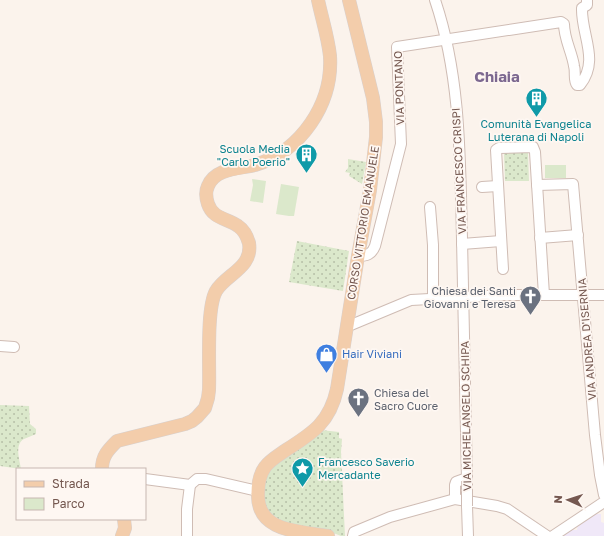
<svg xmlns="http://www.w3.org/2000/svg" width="604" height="536" font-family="'Golos Text',sans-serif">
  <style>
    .education { fill: #f0e8f8 }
    .green { fill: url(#green-dots) }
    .pitch { fill: #dbe8cb }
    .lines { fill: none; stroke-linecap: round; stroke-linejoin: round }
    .minor-casing { stroke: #cfbcb4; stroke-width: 12 }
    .major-casing { stroke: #d8d0ce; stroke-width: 14 }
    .minor { stroke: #fff; stroke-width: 10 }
    .major { stroke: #f3cdab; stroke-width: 13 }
    .minor-bridge-casing { stroke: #cfbcb4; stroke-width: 12; stroke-linecap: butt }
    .minor-bridge { stroke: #fff; stroke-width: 10 }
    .labels { text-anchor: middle; stroke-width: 3.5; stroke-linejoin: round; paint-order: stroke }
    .street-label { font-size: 11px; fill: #755850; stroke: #fef7f2 }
    .culture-label { font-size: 11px; fill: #0d838f; stroke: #fef7f2 }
    .worship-label { font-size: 11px; fill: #5b616d; stroke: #fef7f2; text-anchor: end }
    .shop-label { font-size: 11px; fill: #366cbe; stroke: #fef7f2; text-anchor: start }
    .district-label { font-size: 15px; font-weight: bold; fill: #7c6890; stroke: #fef7f2 }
  </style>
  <defs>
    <pattern id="green-dots" width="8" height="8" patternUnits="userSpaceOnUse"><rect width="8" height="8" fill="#dbe8cb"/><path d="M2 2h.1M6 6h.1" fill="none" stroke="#b6bfa7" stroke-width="1.8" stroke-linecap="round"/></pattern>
  </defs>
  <rect width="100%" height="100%" fill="#fbf3ec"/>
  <!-- education -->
  <polygon class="education" points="592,514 601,514 601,522 604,523 604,536 556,536 571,527 574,530 577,530 578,524"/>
  <!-- green -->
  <g class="green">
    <polygon points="504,153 528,153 529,181 505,181"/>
    <polygon points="348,159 366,162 362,184 349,176 350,173 345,172 348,168"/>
    <polygon points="297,241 349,251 343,291 289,282"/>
    <path d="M0,405L29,406L30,424L36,429V434C32,436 28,437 24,439C14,444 20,461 21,469L0,466Z"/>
    <polygon points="321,430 339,432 339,438 342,439 341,452 345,536 341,536 331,532 288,526 266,510 263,483 271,467"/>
  </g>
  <!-- pitch -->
  <g class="pitch">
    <rect x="545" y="165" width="21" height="13"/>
    <polygon points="252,179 266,181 263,203 250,201 253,185"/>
    <polygon points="281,184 299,187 294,216 289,216 276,214"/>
  </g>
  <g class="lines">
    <defs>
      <g id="minor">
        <path d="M435,0C461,77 460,159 462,239C464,320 466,401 467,481"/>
        <polyline points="537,185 573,184 595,435 600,475 604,495"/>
        <polyline points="482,187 498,186"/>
        <polyline points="430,207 433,245 433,298"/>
        <polyline points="540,238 578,235"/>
        <polyline points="462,244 501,241"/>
        <path d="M358,256C367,256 372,254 375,246L401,144L397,47L561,22L564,24C564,39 572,52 574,66C576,72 573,80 577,85H580C600,60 581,35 582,8L587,5V0"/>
        <polyline points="503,269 496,150 499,148 533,147 535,152 544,295"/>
        <polyline points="351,325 411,300 505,295 604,295"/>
        <polyline points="0,346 14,347"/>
        <polyline points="145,479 190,485 197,479 206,479 258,491"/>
        <polyline points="455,499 455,485 456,482 467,478"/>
        <polyline points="467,506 468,536"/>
        <polyline points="187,536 187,509 190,485"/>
        <polyline points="353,536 354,532 390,517 455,499 497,506 507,509 547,536"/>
        <polyline points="553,536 604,502"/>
      </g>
      <g id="major">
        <path d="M102,469C102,456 108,450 117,441L185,424L192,421L197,417L205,408L208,398L209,390C210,367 206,309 216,291C226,274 253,268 249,243C247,236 244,230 238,226C227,218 213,219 208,204C206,198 205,192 208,186C215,168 239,169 255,165C301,151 333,104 330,56C328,37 322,19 318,0"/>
        <polyline points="122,536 125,528 124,519"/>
        <path d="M328,536C301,531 257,533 258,494C258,485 259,475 265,467C270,460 279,455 286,450C313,433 330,422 337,389L358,256L370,190L376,137V122L373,98L349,0"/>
      </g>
    </defs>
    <!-- minor casing -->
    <use href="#minor" class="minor-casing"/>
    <!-- major casing -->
    <use href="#major" class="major-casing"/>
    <!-- minor -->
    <use href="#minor" class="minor"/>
    <!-- major -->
    <use href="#major" class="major"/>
    <defs>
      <polyline id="minor-bridge" points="467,481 467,506"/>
    </defs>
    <!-- minor-bridge casing -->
    <use href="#minor-bridge" class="minor-bridge-casing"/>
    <!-- minor-bridge -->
    <use href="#minor-bridge" class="minor-bridge"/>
  </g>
  <!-- icons -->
  <defs>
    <symbol id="building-pin" viewBox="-11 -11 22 30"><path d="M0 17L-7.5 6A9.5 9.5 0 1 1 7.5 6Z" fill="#0f9aa8" stroke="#fef7f2"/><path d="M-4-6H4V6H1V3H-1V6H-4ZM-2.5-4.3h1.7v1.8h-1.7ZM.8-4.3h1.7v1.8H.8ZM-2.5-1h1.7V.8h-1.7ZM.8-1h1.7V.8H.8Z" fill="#fff"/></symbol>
    <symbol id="church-pin" viewBox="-11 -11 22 30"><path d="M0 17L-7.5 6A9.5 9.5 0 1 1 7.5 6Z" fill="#6b7280" stroke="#fef7f2"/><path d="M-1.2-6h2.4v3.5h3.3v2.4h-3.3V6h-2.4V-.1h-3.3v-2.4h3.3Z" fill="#fff"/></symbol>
    <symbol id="shop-pin" viewBox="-11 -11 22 30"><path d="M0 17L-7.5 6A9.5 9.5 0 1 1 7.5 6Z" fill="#3f7fe0" stroke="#fef7f2"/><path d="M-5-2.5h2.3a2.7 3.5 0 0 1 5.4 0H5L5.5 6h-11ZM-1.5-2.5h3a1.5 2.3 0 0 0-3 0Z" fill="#fff"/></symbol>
    <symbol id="sight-pin" viewBox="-11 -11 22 30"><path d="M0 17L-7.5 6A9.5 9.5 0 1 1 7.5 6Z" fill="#0f9aa8" stroke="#fef7f2"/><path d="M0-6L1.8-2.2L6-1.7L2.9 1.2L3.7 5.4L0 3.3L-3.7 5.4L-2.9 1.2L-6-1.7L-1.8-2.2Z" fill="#fff"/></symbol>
  </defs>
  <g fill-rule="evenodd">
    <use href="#building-pin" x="524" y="86" width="25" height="34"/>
    <use href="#building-pin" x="294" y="142" width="25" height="34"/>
    <use href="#church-pin" x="518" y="284" width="25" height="34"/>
    <use href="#shop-pin" x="314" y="342" width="25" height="34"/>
    <use href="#church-pin" x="346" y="386" width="25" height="34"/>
    <use href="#sight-pin" x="290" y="456" width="25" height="34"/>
  </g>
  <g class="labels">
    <!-- street labels -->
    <g class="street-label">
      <text transform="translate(399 88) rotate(-92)" y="4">VIA PONTANO</text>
      <text transform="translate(459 171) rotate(-93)" y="4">VIA FRANCESCO CRISPI</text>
      <text transform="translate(363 223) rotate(-81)" y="4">CORSO VITTORIO EMANUELE</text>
      <text transform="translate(587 339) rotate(-95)" y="4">VIA ANDREA D'ISERNIA</text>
      <text transform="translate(466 416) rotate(-91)" y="4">VIA MICHELANGELO SCHIPA</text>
    </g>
    <!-- culture labels -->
    <g class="culture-label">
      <text x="536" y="128">Comunità Evangelica<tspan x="536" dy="13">Luterana di Napoli</tspan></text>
      <text x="290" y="153" text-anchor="end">Scuola Media<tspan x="290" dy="13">"Carlo Poerio"</tspan></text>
      <text x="318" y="466" text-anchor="start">Francesco Saverio<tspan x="318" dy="13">Mercadante</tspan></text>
    </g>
    <!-- worship labels -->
    <g class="worship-label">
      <text x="516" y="295">Chiesa dei Santi<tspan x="516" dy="13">Giovanni e Teresa</tspan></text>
      <text x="374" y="397" text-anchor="start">Chiesa del<tspan x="374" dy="13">Sacro Cuore</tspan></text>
    </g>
    <!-- shop labels -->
    <g class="shop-label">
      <text x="342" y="358">Hair Viviani</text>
    </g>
    <!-- district labels -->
    <g class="district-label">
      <text x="497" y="82">Chiaia</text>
    </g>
  </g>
  <!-- legend -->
  <rect x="16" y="468" width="130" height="52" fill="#fef7f2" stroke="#c7b7b1"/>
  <rect x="24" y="481" width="20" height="6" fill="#f3cdab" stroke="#c7b7b1"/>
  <text x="52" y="488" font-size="12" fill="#755850">Strada</text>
  <rect x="24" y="498" width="20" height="12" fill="#dbe8cb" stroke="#c7b7b1"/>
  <text x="52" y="508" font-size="12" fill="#755850">Parco</text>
  <!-- north arrow -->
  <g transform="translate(568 500) rotate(273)" stroke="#fef7f2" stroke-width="3" paint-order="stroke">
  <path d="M0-3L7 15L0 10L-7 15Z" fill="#755850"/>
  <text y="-6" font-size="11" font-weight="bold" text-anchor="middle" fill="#755850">N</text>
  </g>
</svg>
